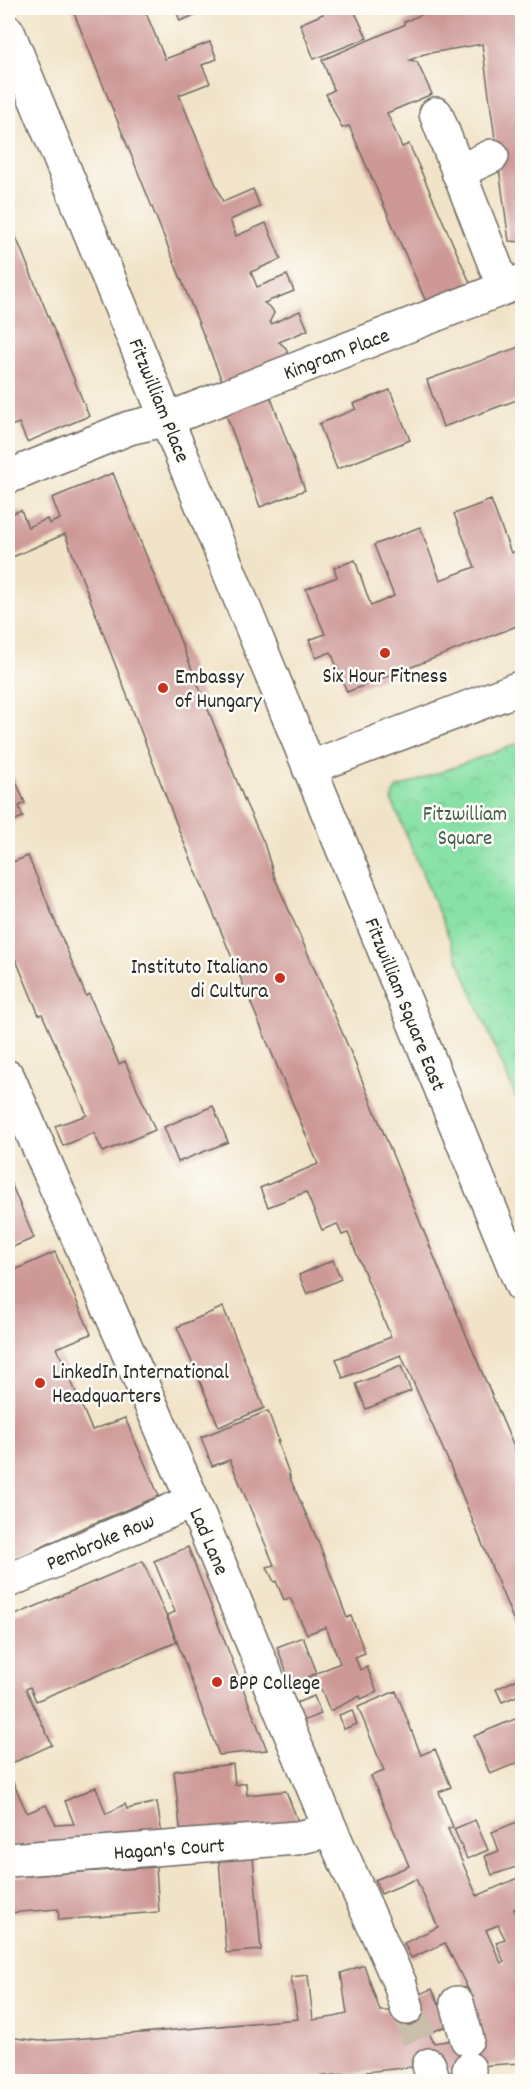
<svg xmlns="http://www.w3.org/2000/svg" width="530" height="2089" font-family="Dekko,sans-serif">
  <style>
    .park { fill: url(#park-crowns); stroke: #5a8668; stroke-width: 1.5 }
    .building { fill: #cd9896; fill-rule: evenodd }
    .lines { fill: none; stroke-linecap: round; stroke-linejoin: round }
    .minor-tunnel { stroke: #c9bea8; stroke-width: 33; stroke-dasharray: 33 16; stroke-linecap: butt }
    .minor-casing { stroke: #706b62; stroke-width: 36 }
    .minor { stroke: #fff; stroke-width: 33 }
    .poi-dot { fill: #c8321e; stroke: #fdfcf7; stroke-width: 2 }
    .labels { text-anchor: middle; stroke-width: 5; stroke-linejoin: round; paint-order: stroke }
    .street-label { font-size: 21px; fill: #2b2b2b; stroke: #fdfcf7 }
    .poi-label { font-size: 21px; fill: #2b2b2b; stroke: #fdfcf7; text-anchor: start }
    .park-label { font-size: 21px; fill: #476250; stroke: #fdfcf7 }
  </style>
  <defs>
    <pattern id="park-crowns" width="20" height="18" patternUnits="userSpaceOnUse" patternTransform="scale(1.5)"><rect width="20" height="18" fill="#88e1a6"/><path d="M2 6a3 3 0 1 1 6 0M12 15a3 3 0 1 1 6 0" fill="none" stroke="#76c18f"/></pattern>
  </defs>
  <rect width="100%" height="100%" fill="#fdfcf7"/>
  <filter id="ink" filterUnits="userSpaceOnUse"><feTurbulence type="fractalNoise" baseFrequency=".0167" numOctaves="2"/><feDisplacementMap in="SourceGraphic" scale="12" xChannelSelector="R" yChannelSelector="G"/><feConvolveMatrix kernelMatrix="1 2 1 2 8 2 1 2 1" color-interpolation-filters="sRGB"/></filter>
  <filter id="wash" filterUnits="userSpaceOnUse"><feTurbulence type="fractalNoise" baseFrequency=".008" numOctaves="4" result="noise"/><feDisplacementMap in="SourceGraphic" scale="24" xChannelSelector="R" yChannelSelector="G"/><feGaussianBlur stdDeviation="1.35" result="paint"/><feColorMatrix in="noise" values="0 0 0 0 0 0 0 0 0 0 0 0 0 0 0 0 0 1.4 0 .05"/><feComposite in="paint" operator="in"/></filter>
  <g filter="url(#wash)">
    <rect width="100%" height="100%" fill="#f1e3c7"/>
    <!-- park -->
    <polygon class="park" points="522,742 522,1112 392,801 393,794 397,788"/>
    <g id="blocks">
      <!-- building -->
      <g class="building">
        <polygon points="72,8 144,8 165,59 210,42 217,59 202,65 210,83 179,95 223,202 253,189 260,207 230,220 236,236 266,223 281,259 251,272 257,287 287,275 294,291 264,303 272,309 274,313 270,321 271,324 300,311 308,330 279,342 286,348 288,355 224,386"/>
        <polygon points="175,8 206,8 207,10 180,21"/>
        <polygon points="321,8 353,8 367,38 314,59 300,24 323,14"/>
        <polygon points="436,8 522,8 522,242 509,241 482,44 424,54 410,60 417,62 432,94 387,113 402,147 409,144 471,285 427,304 349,126 342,128 326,94 334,90 322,60 404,25 404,22"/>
        <polygon points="8,225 13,238 16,237 89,416 27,442 19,423 8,427"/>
        <polygon points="522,346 522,398 443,427 427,380"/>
        <polygon points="268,390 305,490 260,507 224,409"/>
        <polygon points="390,390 410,440 337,469 319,424 356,409 353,404"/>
        <polygon points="113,473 246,804 264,843 274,876 351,1053 464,1330 522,1466 522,1641 447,1458 401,1355 343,1378 336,1359 391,1337 348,1233 342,1235 337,1224 322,1230 306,1192 268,1207 260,1188 318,1164 180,833 65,534 8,559 8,515 21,510 28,527 47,519 49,524 60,519 52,498"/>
        <polygon points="491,500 511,553 522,549 522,624 347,692 331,652 316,658 309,640 325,634 306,589 337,577 334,568 355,560 371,606 394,596 374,545 420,527 440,580 475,567 454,514"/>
        <polygon points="14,777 25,803 19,806 23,817 8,823 8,779"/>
        <polygon points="28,856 86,996 89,994 119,1064 125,1061 155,1130 103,1152 94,1133 63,1146 55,1126 87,1115 42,1014 39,1015 8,941 8,864"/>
        <polygon points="213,1106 228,1142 178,1162 164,1127"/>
        <polygon points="8,1176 34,1238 8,1249"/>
        <polygon points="55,1252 91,1334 57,1348 92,1430 125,1418 159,1496 78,1530 8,1563 8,1273"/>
        <polygon points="333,1260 341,1279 307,1294 299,1275"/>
        <polygon points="223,1307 264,1408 219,1427 177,1327"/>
        <polygon points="401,1366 411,1391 366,1409 356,1384"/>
        <polygon points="268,1411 279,1441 277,1441 290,1476 289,1476 320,1546 347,1618 351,1616 365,1653 355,1657 360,1670 367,1667 377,1692 361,1699 360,1696 330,1711 315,1674 291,1684 277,1647 303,1637 317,1673 340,1663 326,1627 307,1634 290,1598 284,1600 276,1581 274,1582 267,1567 274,1565 230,1460 212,1466 201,1437"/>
        <polygon points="188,1547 267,1750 219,1755 167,1615 175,1612 154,1561"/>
        <polygon points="143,1561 177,1642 36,1701 30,1687 26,1689 52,1745 8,1765 8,1618"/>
        <polygon points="522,1677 522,1694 502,1702 496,1689"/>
        <path d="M396,1691L421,1755L435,1749L451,1787L439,1792L453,1827L448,1829L477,1896L522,1876V1906L514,1909L517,1917L522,1915V2063L490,2065L443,2072L441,2064L269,2082H8V2037L40,2041L74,2039L298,2019L291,1977L308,1975L313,2020L334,2017L347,2014L341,1973L364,1965L380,2011H394L415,1996L432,1989L449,2025L429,2033L434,2043L480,2036L471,1995L445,1943L411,1958L404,1943L438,1927L416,1879L381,1894L375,1880L409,1866L371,1776L384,1771L358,1707ZM498,1925L505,1939L496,1942L504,1962L501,1963L486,1930Z"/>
        <polygon points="314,1696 321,1714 303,1721 296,1703"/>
        <polygon points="352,1710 357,1724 344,1729 339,1715"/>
        <polygon points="522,1716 522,1761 490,1774 474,1736"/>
        <polygon points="233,1764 235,1785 246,1783 247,1795 286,1791 297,1819 295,1824 181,1836 174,1771"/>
        <polygon points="8,1771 27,1813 46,1805 56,1825 74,1824 65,1801 96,1787 106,1814 125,1804 127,1809 157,1802 162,1835 8,1847"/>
        <polygon points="475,1820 488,1850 467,1859 454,1829"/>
        <polygon points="522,1820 522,1865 492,1875 485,1856 499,1851 492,1832"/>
        <polygon points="253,1857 261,1950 226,1953 219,1860"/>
        <polygon points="156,1867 159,1912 59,1920 58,1909 8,1913 8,1877"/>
      </g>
    </g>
  </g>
  <g filter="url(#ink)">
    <use href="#blocks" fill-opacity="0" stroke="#706b62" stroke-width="1.5"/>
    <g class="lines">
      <!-- minor-tunnel -->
      <polyline class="minor-tunnel" points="407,2008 429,2065"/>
      <defs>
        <g id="minor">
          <polyline points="8,32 522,1286"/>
          <polyline points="436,114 504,288"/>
          <polyline points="458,172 492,156"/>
          <polyline points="8,477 129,428 168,419 522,281"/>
          <polyline points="309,768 522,687"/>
          <polyline points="8,1077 193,1501 331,1830 400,1984 407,2008"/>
          <polyline points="8,1581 193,1501"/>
          <polyline points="8,1860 297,1838 331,1830"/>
          <polyline points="457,2003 467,2039"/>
          <polyline points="429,2065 434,2082"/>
          <polyline points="469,2069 469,2082"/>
        </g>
      </defs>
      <!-- minor casing -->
      <use href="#minor" class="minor-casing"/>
      <!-- minor -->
      <use href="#minor" class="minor"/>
    </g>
  </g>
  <!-- markers -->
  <g class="poi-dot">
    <circle cx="385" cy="653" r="6"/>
    <circle cx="163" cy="688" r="6"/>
    <circle cx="280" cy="978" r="6"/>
    <circle cx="40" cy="1383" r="6"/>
    <circle cx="217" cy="1682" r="6"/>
  </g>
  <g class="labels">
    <!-- street labels -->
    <g class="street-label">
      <text transform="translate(336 353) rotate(-21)" y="7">Kingram Place</text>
      <text transform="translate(160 400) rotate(68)" y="7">Fitzwilliam Place</text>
      <text transform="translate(406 1004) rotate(68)" y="7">Fitzwilliam Square East</text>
      <text transform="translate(100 1541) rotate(-23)" y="7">Pembroke Row</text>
      <text transform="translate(210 1541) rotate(67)" y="7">Lad Lane</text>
      <text transform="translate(169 1848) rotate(-4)" y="7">Hagan's Court</text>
    </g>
    <!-- poi labels -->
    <g class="poi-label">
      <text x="385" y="682" text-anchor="middle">Six Hour Fitness</text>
      <text x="175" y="683">Embassy<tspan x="175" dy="24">of Hungary</tspan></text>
      <text x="268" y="973" text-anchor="end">Instituto Italiano<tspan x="268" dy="24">di Cultura</tspan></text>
      <text x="52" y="1378">LinkedIn International<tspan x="52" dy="24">Headquarters</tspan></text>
      <text x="229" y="1689">BPP College</text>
    </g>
    <!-- park labels -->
    <g class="park-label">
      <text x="465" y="820">Fitzwilliam<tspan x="465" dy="24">Square</tspan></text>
    </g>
  </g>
  <!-- margin -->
  <rect width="530" height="2089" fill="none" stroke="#fdfcf7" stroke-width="30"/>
</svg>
